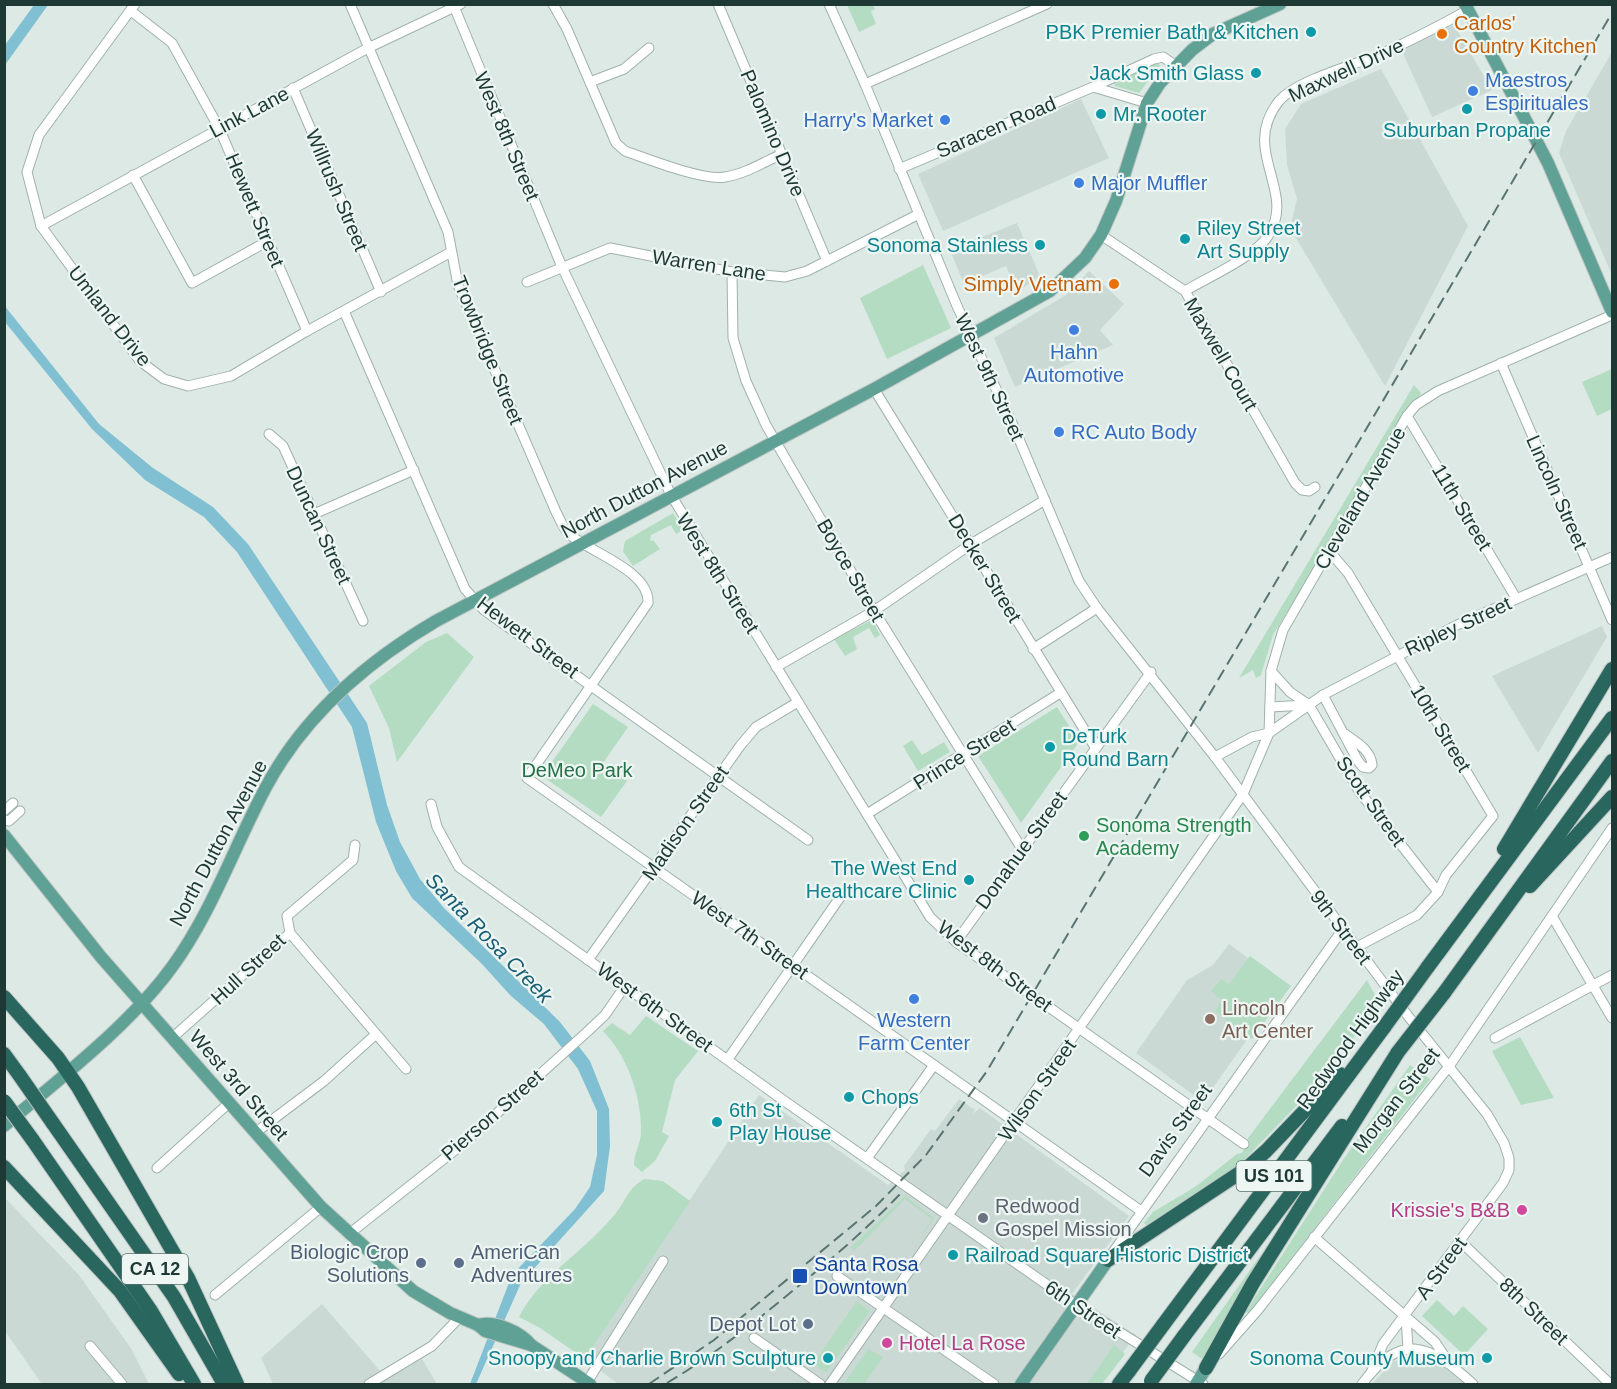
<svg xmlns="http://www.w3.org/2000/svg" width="1617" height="1389" font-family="Helvetica,sans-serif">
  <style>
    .built { fill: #cbd9d4 }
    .green { fill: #b4dcc2 }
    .water { fill: #81bfd2 }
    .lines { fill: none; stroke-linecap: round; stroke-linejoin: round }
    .minor-casing { stroke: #a0b1ac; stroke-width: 11 }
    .major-casing { stroke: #bcc4c2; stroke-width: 14 }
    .highway-casing { stroke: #bcc4c2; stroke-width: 16 }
    .minor { stroke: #fff; stroke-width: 9 }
    .major { stroke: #5fa195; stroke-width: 12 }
    .highway { stroke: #29665e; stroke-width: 14 }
    .rail { stroke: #587570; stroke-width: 2; stroke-dasharray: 12 6; stroke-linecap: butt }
    .highway-bridge-casing { stroke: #bcc4c2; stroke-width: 16; stroke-linecap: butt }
    .highway-bridge { stroke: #29665e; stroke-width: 14 }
    .culture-dot { fill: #0f9aa8; stroke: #edf6f2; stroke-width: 2 }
    .food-dot { fill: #e8710a; stroke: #edf6f2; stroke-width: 2 }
    .shop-dot { fill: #3f7fe0; stroke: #edf6f2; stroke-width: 2 }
    .leisure-dot { fill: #2e9e5b; stroke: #edf6f2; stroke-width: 2 }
    .education-dot { fill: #8d6e63; stroke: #edf6f2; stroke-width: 2 }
    .hotel-dot { fill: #d1479c; stroke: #edf6f2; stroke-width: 2 }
    .worship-dot { fill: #6b7280; stroke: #edf6f2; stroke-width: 2 }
    .service-dot { fill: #5c6f8a; stroke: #edf6f2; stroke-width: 2 }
    .transit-dot { fill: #1a4fb4; stroke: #edf6f2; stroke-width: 2 }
    .labels { text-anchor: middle; stroke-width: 4.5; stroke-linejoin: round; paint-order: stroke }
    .shield { fill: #edf6f2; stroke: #5c726d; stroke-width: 1.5 }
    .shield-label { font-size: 18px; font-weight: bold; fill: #1e3934 }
    .food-label { font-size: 20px; fill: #c56008; stroke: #edf6f2; text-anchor: start }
    .culture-label { font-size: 20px; fill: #0d838f; stroke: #edf6f2; text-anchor: end }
    .street-label { font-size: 20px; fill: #1e3934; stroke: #edf6f2 }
    .shop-label { font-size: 20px; fill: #366cbe; stroke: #edf6f2; text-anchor: start }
    .park-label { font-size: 20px; fill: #27714a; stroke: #edf6f2 }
    .leisure-label { font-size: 20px; fill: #27864d; stroke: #edf6f2; text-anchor: start }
    .education-label { font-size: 20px; fill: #785e54; stroke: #edf6f2; text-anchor: start }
    .worship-label { font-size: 20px; fill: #5b616d; stroke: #edf6f2; text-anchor: start }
    .hotel-label { font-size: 20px; fill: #b23c85; stroke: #edf6f2; text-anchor: end }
    .service-label { font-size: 20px; fill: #4e5e75; stroke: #edf6f2; text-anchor: end }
    .transit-label { font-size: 20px; fill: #164399; stroke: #edf6f2; text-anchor: start }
    .water-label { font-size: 21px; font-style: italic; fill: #175e76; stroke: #edf6f2 }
  </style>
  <rect width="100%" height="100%" fill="#dde9e5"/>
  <!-- built -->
  <g class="built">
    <polygon points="1454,25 1492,90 1432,117 1401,49"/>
    <polygon points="1612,52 1612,275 1559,153 1566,131"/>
    <polygon points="1381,69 1468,226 1385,386 1290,228 1297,199 1287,165 1285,129 1301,104"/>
    <polygon points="1081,99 1109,158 943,231 918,174"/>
    <polygon points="1017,223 1040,276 1017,292 1006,266 964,284 950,250"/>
    <polygon points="1089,271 1124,304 1100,330 1113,345 1015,387 994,338 1066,295"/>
    <polygon points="1602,626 1607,637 1538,753 1492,676"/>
    <polygon points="1229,944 1285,986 1203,1102 1136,1053 1187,980 1213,965"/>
    <polygon points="759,1095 888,1185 905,1170 904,1166 931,1129 935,1131 959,1099 975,1110 972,1114 980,1108 1129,1216 1072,1294 1136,1335 1099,1384 618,1384 585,1359"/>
    <polygon points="4,1197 79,1275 132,1350 149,1384 42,1384 5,1331"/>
    <polygon points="322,1304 387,1379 422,1359 437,1384 273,1384 261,1358"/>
    <polygon points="1436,1358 1466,1384 1372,1384 1394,1361"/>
  </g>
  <!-- green -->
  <g class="green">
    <polygon points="847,5 873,5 875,9 871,11 876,24 859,32"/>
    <polygon points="1158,63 1160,66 1139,93 1115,86 1114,83"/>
    <polygon points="923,265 951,328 887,359 860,298"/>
    <polygon points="1612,369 1612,409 1597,416 1582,382"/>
    <polygon points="1414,385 1421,393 1273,635 1261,675 1256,678 1253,670 1239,678"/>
    <polygon points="673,513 683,530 676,534 671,525 651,535 650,541 653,540 660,549 633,566 623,551 625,541"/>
    <polygon points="872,620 880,635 875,638 869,628 853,637 857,649 845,656 834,639"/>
    <polygon points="447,633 474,657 397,762 389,728 369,686 426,642"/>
    <polygon points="593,704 628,727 603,763 627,781 601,817 542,776"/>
    <polygon points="1057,707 1079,742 1021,823 978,756"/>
    <polygon points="912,740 922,755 944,742 950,752 918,771 903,746"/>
    <polygon points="1250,956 1291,986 1252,1039 1215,1011 1222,1000 1211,991 1221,979 1229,984"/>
    <polygon points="1367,980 1380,1005 1302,1100 1242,1162 1146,1225 1144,1223 1153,1212 1195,1187 1237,1154 1242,1153 1249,1143 1248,1138"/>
    <path d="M646,1016L698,1051L675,1080L662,1132L669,1136L655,1161L642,1172L634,1165C634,1153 640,1145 641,1134C642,1097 628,1057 603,1031L612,1023L630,1035Z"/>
    <polygon points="1520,1037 1554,1098 1521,1105 1492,1051"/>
    <polygon points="1410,1065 1430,1079 1250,1312 1245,1313 1343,1160"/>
    <path d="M645,1179L663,1181L690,1201L585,1359L540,1328L519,1317C541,1274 586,1251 615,1214C626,1201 628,1187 645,1179Z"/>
    <polygon points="905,1196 934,1218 910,1254 932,1219 905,1199 854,1251 850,1248"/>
    <polygon points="1301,1198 1302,1199 1202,1359 1192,1352"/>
    <polygon points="1437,1300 1454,1316 1463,1306 1488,1329 1464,1355 1422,1316"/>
    <polygon points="857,1301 870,1311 826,1373 813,1364"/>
    <polygon points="1105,1337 1125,1354 1102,1384 1087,1384 1114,1345"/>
    <polygon points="868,1349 883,1357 864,1384 844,1384"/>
  </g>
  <!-- water -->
  <g class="water">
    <polygon points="34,5 48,5 5,65 5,45"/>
    <polygon points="4,305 99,424 153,468 213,507 248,544 367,723 387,805 400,842 420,879 444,908 560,1022 590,1061 609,1109 610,1146 604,1191 521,1283 476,1384 470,1384 512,1275 575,1209 590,1187 597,1155 597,1111 578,1069 544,1024 511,996 482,964 412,898 396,871 376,822 352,727 237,552 204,517 145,480 92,429 5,322"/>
  </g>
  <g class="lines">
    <defs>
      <g id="minor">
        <polyline points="135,4 39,135 27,172 41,226 140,361 164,379 188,386 231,376 307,331 451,252"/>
        <path d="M350,4L448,232L458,285L556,512C560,519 563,528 568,533C588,552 650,570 648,603L527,778L1141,1211"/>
        <polyline points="453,4 562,267 671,495 930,917 956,942 1244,1144"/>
        <path d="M553,4L567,29L616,143L625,151C648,159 703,181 725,177C745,174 764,162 782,154"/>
        <polyline points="718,4 827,261"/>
        <polyline points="829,4 865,84 957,306 1013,425 1079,581 1097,608 1215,757 1408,1016 1487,1114 1504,1143 1509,1158 1509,1170 1503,1183 1383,1344 1371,1373"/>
        <polyline points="131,11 172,43 219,128 307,331"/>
        <polyline points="590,82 624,69 649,48"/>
        <polyline points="865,84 1047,4"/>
        <polyline points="1093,87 1154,59 1163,57 1176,66"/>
        <polyline points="293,88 381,292"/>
        <polyline points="899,169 1093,87 1147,103"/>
        <polyline points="133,175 192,283 268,241"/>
        <polyline points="41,226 368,48 461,4"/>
        <polyline points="1101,235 1185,291 1295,483 1302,490 1309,491 1315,487"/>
        <polyline points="732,272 733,338 746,381 766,425 874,611 1022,849"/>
        <polyline points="527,282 610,248 732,272 785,277 807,271 919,214"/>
        <path d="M1185,291C1208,277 1253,258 1268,236C1298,191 1239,151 1279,101C1297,80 1352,66 1378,55C1409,42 1439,26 1468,10"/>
        <polyline points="344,311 465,589 484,610 808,840"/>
        <polyline points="1501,363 1612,620"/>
        <polyline points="874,389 1095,747"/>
        <polyline points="1407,416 1516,598"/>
        <polyline points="269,434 283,446 363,621"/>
        <polyline points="314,514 414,470"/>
        <polyline points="1329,551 1348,573 1493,816 1446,875 1438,892 1417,915 1357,947"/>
        <polyline points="1033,649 1097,608"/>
        <polyline points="776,667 874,611 971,544 1045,500"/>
        <polyline points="1271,671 1290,692 1309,705 1359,791 1438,892"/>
        <path d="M1323,695L1358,761L1363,767L1369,768L1372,765C1371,750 1356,742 1345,734"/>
        <polyline points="1270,707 1307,705"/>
        <polyline points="1215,757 1252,737 1269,733 1323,695 1457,625 1612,557"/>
        <polyline points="431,804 437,827 459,867 783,1100 1076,1305 1203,1384"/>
        <polyline points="4,811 13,803"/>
        <polyline points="867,814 1060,693"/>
        <polyline points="4,820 9,821 20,811"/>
        <polyline points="1552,916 1612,1018"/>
        <polyline points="290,933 406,1069"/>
        <polyline points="956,942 1151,672"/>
        <polyline points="588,960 740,746 756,727 798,702"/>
        <polyline points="172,1038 290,933 287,916 353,860 355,845"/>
        <polyline points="1495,1038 1612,975"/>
        <polyline points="728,1059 843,893"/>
        <polyline points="255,1133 324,1081 375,1035"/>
        <polyline points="868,1157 934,1065"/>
        <polyline points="157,1168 229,1103"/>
        <polyline points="349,1234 464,1143 587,1032 605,1015 625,986"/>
        <polyline points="1314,1237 1435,1342 1449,1363"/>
        <polyline points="1461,1242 1607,1381"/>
        <polyline points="1111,1255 1343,929"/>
        <polyline points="837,1276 994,1384"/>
        <polyline points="215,1295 321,1207"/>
        <polyline points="1406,1317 1408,1349"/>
        <polyline points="754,1338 820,1384"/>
        <polyline points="90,1346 122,1384"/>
        <polyline points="1219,1354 1257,1311 1450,1065 1612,828"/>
        <polyline points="587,1382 663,1261"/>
        <polyline points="369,1384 432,1346 459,1318"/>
        <polyline points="830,1384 1243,794 1269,733 1271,671 1283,630 1407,416 1416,405 1438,391 1612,315"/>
        <path d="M1362,1384C1402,1331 1429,1344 1473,1384"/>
      </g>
      <g id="major">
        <polyline points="1465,4 1548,163 1612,312"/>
        <polyline points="4,835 101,957 321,1207 413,1291 450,1313 478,1325 485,1331 531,1345"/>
        <path d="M4,1126C59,1079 130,1025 172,967C212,912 234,847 266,787C304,716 368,661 436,621L874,389L1050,291L1085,258L1101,235L1116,201L1147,103L1160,83L1192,50L1213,34L1280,4"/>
        <path d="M478,1325C494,1320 521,1332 531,1345L590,1384"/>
        <polyline points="1021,1384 1108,1260"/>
        <polyline points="1196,1384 1206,1368"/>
      </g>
      <g id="highway">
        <polyline points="1504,849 1612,669"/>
        <polyline points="1530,886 1612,797"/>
        <polyline points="1427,968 1612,718"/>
        <polyline points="1444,993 1612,761"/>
        <polyline points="4,997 58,1058 78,1087 188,1278 237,1384"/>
        <polyline points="4,1054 20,1076"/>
        <polyline points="52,1122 174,1297 224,1384"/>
        <polyline points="32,1139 151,1311 194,1384"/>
        <polyline points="4,1167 120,1291 179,1374"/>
        <polyline points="1108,1260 1247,1168 1266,1151 1340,1074"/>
        <polyline points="1163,1325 1385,1026"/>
        <polyline points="1184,1336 1342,1126"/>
        <polyline points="1206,1368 1253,1283 1398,1052"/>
        <polyline points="1119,1384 1129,1371"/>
      </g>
    </defs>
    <!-- minor casing -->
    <use href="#minor" class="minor-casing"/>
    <!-- major casing -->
    <use href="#major" class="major-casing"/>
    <!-- highway casing -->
    <use href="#highway" class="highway-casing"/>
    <!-- minor -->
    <use href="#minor" class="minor"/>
    <!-- major -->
    <use href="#major" class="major"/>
    <!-- highway -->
    <use href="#highway" class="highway"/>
    <!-- rail -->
    <g class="rail">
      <path d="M667,1383C714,1355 755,1322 796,1288C833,1258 869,1227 902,1192"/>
      <polyline points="649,1384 714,1340 876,1206 926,1155 987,1071 1612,13"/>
    </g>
    <defs>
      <g id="highway-bridge">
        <polyline points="1385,1026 1427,968"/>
        <polyline points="1398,1052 1444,993"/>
        <polyline points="20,1076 52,1122"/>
        <polyline points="4,1101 32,1139"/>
        <polyline points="1129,1371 1163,1325"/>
        <polyline points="1151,1381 1184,1336"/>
      </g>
    </defs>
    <!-- highway-bridge casing -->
    <use href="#highway-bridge" class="highway-bridge-casing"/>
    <!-- highway-bridge -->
    <use href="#highway-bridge" class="highway-bridge"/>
  </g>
  <!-- markers -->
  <g class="culture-dot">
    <circle cx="1311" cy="32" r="6"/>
    <circle cx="1256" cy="73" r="6"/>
    <circle cx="1467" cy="109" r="6"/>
    <circle cx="1101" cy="114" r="6"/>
    <circle cx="1185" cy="239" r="6"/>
    <circle cx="1040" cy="245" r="6"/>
    <circle cx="1050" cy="747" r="6"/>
    <circle cx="969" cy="880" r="6"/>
    <circle cx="849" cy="1097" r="6"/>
    <circle cx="717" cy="1122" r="6"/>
    <circle cx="953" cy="1255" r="6"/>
    <circle cx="828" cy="1358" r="6"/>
    <circle cx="1487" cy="1358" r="6"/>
  </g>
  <g class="food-dot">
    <circle cx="1442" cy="34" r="6"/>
    <circle cx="1114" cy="284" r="6"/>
  </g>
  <g class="shop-dot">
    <circle cx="1473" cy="91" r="6"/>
    <circle cx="945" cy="120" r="6"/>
    <circle cx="1079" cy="183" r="6"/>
    <circle cx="1074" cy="330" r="6"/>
    <circle cx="1059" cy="432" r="6"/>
    <circle cx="914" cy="999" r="6"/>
  </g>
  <circle class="leisure-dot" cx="1084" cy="836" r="6"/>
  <circle class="education-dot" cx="1210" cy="1019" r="6"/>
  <g class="hotel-dot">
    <circle cx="1522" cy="1210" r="6"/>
    <circle cx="887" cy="1343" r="6"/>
  </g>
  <circle class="worship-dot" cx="983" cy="1218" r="6"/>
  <g class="service-dot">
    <circle cx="421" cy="1263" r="6"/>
    <circle cx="459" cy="1263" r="6"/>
    <circle cx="808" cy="1324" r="6"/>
  </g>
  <rect class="transit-dot" x="792" y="1268" width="16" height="16" rx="3"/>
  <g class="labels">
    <!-- shield labels -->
    <g class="shield">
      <rect x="1236.5" y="1161" width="75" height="30" rx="4.5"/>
      <rect x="122" y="1254" width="66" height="30" rx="4.5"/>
    </g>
    <g class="shield-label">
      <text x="1274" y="1182">US 101</text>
      <text x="155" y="1275">CA 12</text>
    </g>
    <!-- food labels -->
    <g class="food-label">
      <text x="1454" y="30">Carlos'<tspan x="1454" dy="23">Country Kitchen</tspan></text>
      <text x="1102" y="291" text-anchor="end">Simply Vietnam</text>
    </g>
    <!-- culture labels -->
    <g class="culture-label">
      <text x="1299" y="39">PBK Premier Bath &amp; Kitchen</text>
      <text x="1244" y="80">Jack Smith Glass</text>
      <text x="1113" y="121" text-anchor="start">Mr. Rooter</text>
      <text x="1467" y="137" text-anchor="middle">Suburban Propane</text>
      <text x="1197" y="235" text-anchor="start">Riley Street<tspan x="1197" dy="23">Art Supply</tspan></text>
      <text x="1028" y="252">Sonoma Stainless</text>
      <text x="1062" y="743" text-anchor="start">DeTurk<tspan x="1062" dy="23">Round Barn</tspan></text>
      <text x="957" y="875">The West End<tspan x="957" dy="23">Healthcare Clinic</tspan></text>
      <text x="861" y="1104" text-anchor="start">Chops</text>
      <text x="729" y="1117" text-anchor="start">6th St<tspan x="729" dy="23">Play House</tspan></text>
      <text x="965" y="1262" text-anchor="start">Railroad Square Historic District</text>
      <text x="816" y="1365">Snoopy and Charlie Brown Sculpture</text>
      <text x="1475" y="1365">Sonoma County Museum</text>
    </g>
    <!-- street labels -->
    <g class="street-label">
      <text transform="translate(1346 70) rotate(-25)" y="7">Maxwell Drive</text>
      <text transform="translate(249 112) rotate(-28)" y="7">Link Lane</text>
      <text transform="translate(996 127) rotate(-23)" y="7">Saracen Road</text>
      <text transform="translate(773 133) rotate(67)" y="7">Palomino Drive</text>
      <text transform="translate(507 136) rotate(67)" y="7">West 8th Street</text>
      <text transform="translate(337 190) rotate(67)" y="7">Willrush Street</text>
      <text transform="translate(255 210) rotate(67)" y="7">Hewett Street</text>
      <text transform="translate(709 265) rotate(9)" y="7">Warren Lane</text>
      <text transform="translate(110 316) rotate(52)" y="7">Umland Drive</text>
      <text transform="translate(488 350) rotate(68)" y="7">Trowbridge Street</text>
      <text transform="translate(1221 354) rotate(60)" y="7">Maxwell Court</text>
      <text transform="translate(990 377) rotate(65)" y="7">West 9th Street</text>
      <text transform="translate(644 489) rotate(-28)" y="7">North Dutton Avenue</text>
      <text transform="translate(1557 492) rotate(66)" y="7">Lincoln Street</text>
      <text transform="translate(1360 498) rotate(-60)" y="7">Cleveland Avenue</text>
      <text transform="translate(1462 507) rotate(59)" y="7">11th Street</text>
      <text transform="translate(319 525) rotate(65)" y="7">Duncan Street</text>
      <text transform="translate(985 568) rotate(59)" y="7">Decker Street</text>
      <text transform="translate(851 570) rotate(60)" y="7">Boyce Street</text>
      <text transform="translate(718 573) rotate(58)" y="7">West 8th Street</text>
      <text transform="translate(1458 626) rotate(-25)" y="7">Ripley Street</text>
      <text transform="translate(528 637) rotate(37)" y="7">Hewett Street</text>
      <text transform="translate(1441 728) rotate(59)" y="7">10th Street</text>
      <text transform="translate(964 754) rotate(-32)" y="7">Prince Street</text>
      <text transform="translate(1371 801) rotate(55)" y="7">Scott Street</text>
      <text transform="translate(685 823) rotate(-55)" y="7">Madison Street</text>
      <text transform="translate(218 843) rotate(-62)" y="7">North Dutton Avenue</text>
      <text transform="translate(1021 850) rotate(-54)" y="7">Donahue Street</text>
      <text transform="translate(1341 927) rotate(53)" y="7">9th Street</text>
      <text transform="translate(750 935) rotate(35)" y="7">West 7th Street</text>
      <text transform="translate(995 966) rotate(37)" y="7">West 8th Street</text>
      <text transform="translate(248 969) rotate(-43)" y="7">Hull Street</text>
      <text transform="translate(655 1007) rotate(36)" y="7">West 6th Street</text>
      <text transform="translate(1350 1039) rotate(-54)" y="7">Redwood Highway</text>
      <text transform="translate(239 1085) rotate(49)" y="7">West 3rd Street</text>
      <text transform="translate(1037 1090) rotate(-55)" y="7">Wilson Street</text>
      <text transform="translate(1396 1100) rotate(-52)" y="7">Morgan Street</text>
      <text transform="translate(492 1115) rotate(-41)" y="7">Pierson Street</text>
      <text transform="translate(1175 1130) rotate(-54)" y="7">Davis Street</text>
      <text transform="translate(1441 1268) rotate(-54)" y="7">A Street</text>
      <text transform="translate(1083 1309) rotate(34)" y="7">6th Street</text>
      <text transform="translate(1534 1311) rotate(44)" y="7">8th Street</text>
    </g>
    <!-- shop labels -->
    <g class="shop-label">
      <text x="1485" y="87">Maestros<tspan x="1485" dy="23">Espirituales</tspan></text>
      <text x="933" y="127" text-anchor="end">Harry's Market</text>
      <text x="1091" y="190">Major Muffler</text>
      <text x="1074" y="359" text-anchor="middle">Hahn<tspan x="1074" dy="23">Automotive</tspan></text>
      <text x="1071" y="439">RC Auto Body</text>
      <text x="914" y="1027" text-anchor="middle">Western<tspan x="914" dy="23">Farm Center</tspan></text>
    </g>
    <!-- park labels -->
    <g class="park-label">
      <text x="577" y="777">DeMeo Park</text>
    </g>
    <!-- leisure labels -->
    <g class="leisure-label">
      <text x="1096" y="832">Sonoma Strength<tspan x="1096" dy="23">Academy</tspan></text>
    </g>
    <!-- education labels -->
    <g class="education-label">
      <text x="1222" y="1015">Lincoln<tspan x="1222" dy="23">Art Center</tspan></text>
    </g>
    <!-- worship labels -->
    <g class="worship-label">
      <text x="995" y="1213">Redwood<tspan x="995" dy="23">Gospel Mission</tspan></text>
    </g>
    <!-- hotel labels -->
    <g class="hotel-label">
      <text x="1510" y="1217">Krissie's B&amp;B</text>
      <text x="899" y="1350" text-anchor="start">Hotel La Rose</text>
    </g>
    <!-- service labels -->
    <g class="service-label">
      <text x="409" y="1259">Biologic Crop<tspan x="409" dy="23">Solutions</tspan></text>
      <text x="471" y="1259" text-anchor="start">AmeriCan<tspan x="471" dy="23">Adventures</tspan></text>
      <text x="796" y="1331">Depot Lot</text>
    </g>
    <!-- transit labels -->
    <g class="transit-label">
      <text x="814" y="1271">Santa Rosa<tspan x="814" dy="23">Downtown</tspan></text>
    </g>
    <!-- water labels -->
    <g class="water-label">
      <text transform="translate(489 938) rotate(46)" y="7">Santa Rosa Creek</text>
    </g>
  </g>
  <!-- border -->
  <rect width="1617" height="1389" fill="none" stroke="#1e3934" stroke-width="12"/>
</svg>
